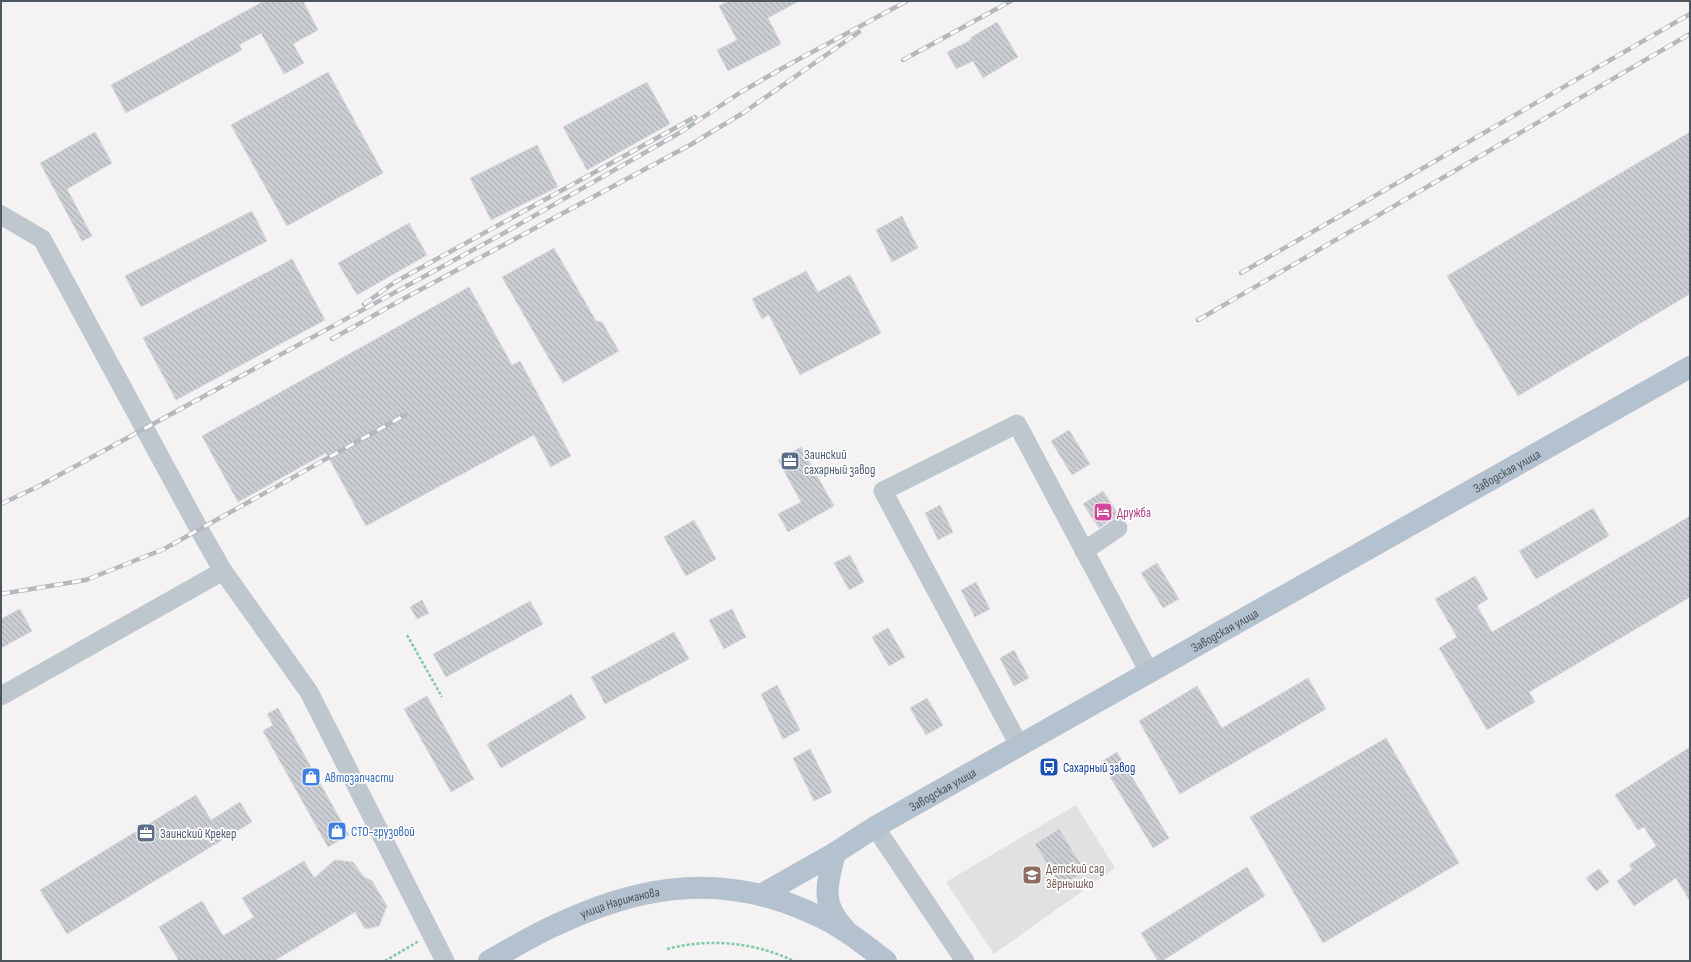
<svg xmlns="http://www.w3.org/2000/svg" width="1691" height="962" font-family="'Sofia Sans Condensed',sans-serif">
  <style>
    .education { fill: #e2e1e2 }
    .building { fill: url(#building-back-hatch); stroke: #d7d9dd }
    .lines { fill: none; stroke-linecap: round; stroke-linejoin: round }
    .path { stroke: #7ecba4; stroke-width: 2.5; stroke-dasharray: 3 2; stroke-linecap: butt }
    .minor { stroke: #bfc7ce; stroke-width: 19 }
    .major { stroke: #b4c2cf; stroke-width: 22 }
    .rail-casing { stroke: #b5b8bc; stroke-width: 4.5 }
    .rail { stroke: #fff; stroke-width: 3; stroke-dasharray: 9; stroke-linecap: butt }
    .labels { text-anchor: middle; stroke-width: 3.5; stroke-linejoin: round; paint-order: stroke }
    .service-label { font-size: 13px; fill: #4e5e75; stroke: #fff; text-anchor: start }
    .street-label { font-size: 13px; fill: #4b565f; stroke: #fff }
    .hotel-label { font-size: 13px; fill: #b23c85; stroke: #fff; text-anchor: start }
    .transit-label { font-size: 13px; fill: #164399; stroke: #fff; text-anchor: start }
    .shop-label { font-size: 13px; fill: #366cbe; stroke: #fff; text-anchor: start }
    .education-label { font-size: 13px; fill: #785e54; stroke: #fff; text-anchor: start }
  </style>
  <defs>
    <pattern id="building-back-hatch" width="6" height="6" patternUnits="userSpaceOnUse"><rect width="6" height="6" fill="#cacdd1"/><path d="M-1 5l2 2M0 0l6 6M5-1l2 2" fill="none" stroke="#a6a9ad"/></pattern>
  </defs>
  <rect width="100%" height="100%" fill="#f4f2f2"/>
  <!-- education -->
  <polygon class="education" points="1076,805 1115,868 994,954 946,882"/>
  <!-- building -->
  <g class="building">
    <polygon points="264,1 303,1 318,30 293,44 304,63 284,74 261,33 239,45 242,50 126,113 111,85"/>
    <polygon points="729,1 799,1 768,18 781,44 728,71 717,50 737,40 719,6"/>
    <polygon points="997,22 1018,57 983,78 973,61 956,69 947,52 971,40 970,38"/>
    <polygon points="328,72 383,173 287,226 231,125"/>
    <polygon points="647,82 670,124 587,170 563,127"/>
    <polygon points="95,132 112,163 67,189 92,236 82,241 40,163"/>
    <polygon points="1690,132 1690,294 1518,396 1447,276"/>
    <polygon points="537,145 558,187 491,220 470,178"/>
    <polygon points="252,211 267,241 141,307 125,276"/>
    <polygon points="902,216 918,248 892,262 876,230"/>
    <polygon points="409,223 427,255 357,295 338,263"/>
    <polygon points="554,248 596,321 602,322 619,351 563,383 502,277"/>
    <polygon points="292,259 325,320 176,400 143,338"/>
    <polygon points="806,271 818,292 850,275 881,333 800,375 769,315 762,319 752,299"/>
    <polygon points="469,287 512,365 520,361 571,456 551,467 534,435 366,526 326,453 238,502 202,436"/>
    <polygon points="1069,430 1090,464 1072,475 1051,441"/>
    <polygon points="801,447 834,506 788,532 778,514 801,502 778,460"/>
    <polygon points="1103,491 1121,518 1112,519 1099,528 1083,504"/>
    <polygon points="940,505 953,532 938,540 925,513"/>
    <polygon points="1593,508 1609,536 1536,579 1519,551"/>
    <polygon points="1690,516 1690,597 1529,692 1535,702 1487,730 1439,648 1457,637 1435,599 1475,576 1488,599 1477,606 1492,632"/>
    <polygon points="694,520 716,559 686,576 664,537"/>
    <polygon points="850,555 864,582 849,590 834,563"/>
    <polygon points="1157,563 1179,599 1163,608 1141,573"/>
    <polygon points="976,582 990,609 975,617 961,590"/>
    <polygon points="422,600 429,613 417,619 410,607"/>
    <polygon points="530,601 543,624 446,677 433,654"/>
    <polygon points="20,609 32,631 1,648 1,619"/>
    <polygon points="732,609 746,637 724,649 709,620"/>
    <polygon points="888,628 905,657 889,666 872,637"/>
    <polygon points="674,632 689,659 605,704 591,677"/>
    <polygon points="1014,650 1029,678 1014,686 1000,658"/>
    <polygon points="1308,678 1326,709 1180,794 1139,721 1197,686 1222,728"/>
    <polygon points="777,685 800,730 783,739 761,694"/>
    <polygon points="571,694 586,718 501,768 487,744"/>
    <polygon points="427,696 474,779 451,792 404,709"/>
    <polygon points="927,698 943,725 926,735 910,708"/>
    <polygon points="278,708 349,835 328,847 263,731 273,725 267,714"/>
    <polygon points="1386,738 1459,863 1323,943 1250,817"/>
    <polygon points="1690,747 1690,901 1676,878 1634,906 1617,881 1632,870 1629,865 1656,846 1644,827 1638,830 1615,795"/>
    <polygon points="810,749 832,792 814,801 793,758"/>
    <polygon points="1117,752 1169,838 1153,848 1101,762"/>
    <polygon points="196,795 211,820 240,802 252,822 67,934 40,890"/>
    <polygon points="1059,829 1085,871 1061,886 1035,844"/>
    <polygon points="335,860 353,862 363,876 372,881 387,906 379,926 365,929 355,912 274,961 179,961 159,927 202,901 223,936 254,917 242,898 304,861 314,878"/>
    <polygon points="1247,867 1265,896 1162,961 1158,961 1141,933"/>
    <polygon points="1599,869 1609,882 1596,891 1586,878"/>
  </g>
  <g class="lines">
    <!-- path -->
    <g class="path">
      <polyline points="407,635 442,697"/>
      <path d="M667,949C709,938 754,942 794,961"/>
      <polyline points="385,961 419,941"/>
    </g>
    <!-- minor -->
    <g class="minor">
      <polyline points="1,215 42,239 199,529 223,571 309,692 445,961"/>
      <polyline points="1084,551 1118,528"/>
      <polyline points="1,696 223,571"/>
      <polyline points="1019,745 883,491 1017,424 1149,672"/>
      <polyline points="875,827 965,961"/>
    </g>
    <!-- major -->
    <g class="major">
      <path d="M835,853C827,883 820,904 844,928"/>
      <path id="s1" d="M761,895L835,853L875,827L1690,367"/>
      <path id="s2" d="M489,961C511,949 533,935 556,925C632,889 706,874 787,903C806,910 825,918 842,929C857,938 871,950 886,961"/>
    </g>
    <defs>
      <g id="rail">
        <polyline points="903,60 1011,1"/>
        <polyline points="1241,273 1690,14"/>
        <polyline points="364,304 395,282 695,117"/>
        <polyline points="1198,320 1690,34"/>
        <polyline points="332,339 403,299 690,145 743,113 859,32"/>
        <polyline points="1,504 39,486 504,233 681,132 741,92 788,65 907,1"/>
        <polyline points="1,594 86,580 164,549 405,415"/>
      </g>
    </defs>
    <!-- rail casing -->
    <use href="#rail" class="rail-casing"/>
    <!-- rail -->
    <use href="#rail" class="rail"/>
  </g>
  <!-- icons -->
  <defs>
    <symbol id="office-square" viewBox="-11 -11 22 22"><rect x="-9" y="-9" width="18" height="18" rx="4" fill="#5c6f8a" stroke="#fff"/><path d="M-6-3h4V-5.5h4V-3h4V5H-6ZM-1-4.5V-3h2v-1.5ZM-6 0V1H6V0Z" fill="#fff"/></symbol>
    <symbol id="hotel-square" viewBox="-11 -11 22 22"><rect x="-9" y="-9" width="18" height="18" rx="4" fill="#d1479c" stroke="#fff"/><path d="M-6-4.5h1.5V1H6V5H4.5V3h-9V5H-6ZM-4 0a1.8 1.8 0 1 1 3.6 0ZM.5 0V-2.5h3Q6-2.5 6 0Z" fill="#fff"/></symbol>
    <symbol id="bus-square" viewBox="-11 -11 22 22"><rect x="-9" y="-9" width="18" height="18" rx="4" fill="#1a4fb4" stroke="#fff"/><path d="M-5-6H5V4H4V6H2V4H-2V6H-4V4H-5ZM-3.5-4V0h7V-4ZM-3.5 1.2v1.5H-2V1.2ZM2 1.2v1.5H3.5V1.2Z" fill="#fff"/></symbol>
    <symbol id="shop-square" viewBox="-11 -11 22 22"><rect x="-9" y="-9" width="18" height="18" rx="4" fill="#3f7fe0" stroke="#fff"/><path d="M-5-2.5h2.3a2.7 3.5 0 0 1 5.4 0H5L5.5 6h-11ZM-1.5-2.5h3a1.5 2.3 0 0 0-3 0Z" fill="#fff"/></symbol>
    <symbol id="school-square" viewBox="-11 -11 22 22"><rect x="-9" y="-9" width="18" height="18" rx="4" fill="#8d6e63" stroke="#fff"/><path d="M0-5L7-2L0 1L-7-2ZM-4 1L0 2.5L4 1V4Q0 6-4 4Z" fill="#fff"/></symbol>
  </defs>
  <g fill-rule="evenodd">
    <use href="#office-square" x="779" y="450" width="22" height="22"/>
    <use href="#hotel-square" x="1092" y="501" width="22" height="22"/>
    <use href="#bus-square" x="1038" y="756" width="22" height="22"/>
    <use href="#shop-square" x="300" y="766" width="22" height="22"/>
    <use href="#shop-square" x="326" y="820" width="22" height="22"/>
    <use href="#office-square" x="135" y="822" width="22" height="22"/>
    <use href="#school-square" x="1021" y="864" width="22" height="22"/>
  </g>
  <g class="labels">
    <!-- service labels -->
    <g class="service-label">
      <text x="804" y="459">Заинский<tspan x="804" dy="15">сахарный завод</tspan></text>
      <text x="160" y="838">Заинский Крекер</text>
    </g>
    <!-- street labels -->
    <g class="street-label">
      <text dy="5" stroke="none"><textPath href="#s1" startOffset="858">Заводская улица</textPath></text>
      <text dy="5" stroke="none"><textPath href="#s1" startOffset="534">Заводская улица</textPath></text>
      <text dy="5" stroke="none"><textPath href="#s1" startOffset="210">Заводская улица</textPath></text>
      <text dy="5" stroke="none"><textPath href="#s2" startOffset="144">улица Нариманова</textPath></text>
    </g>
    <!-- hotel labels -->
    <g class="hotel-label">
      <text x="1117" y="517">Дружба</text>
    </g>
    <!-- transit labels -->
    <g class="transit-label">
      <text x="1063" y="772">Сахарный завод</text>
    </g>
    <!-- shop labels -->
    <g class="shop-label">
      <text x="325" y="782">Автозапчасти</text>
      <text x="351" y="836">СТО-грузовой</text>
    </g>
    <!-- education labels -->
    <g class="education-label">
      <text x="1046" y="873">Детский сад<tspan x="1046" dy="15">Зёрнышко</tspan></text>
    </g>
  </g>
  <!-- border -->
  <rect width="1691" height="962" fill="none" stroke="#4b565f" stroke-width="4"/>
</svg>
